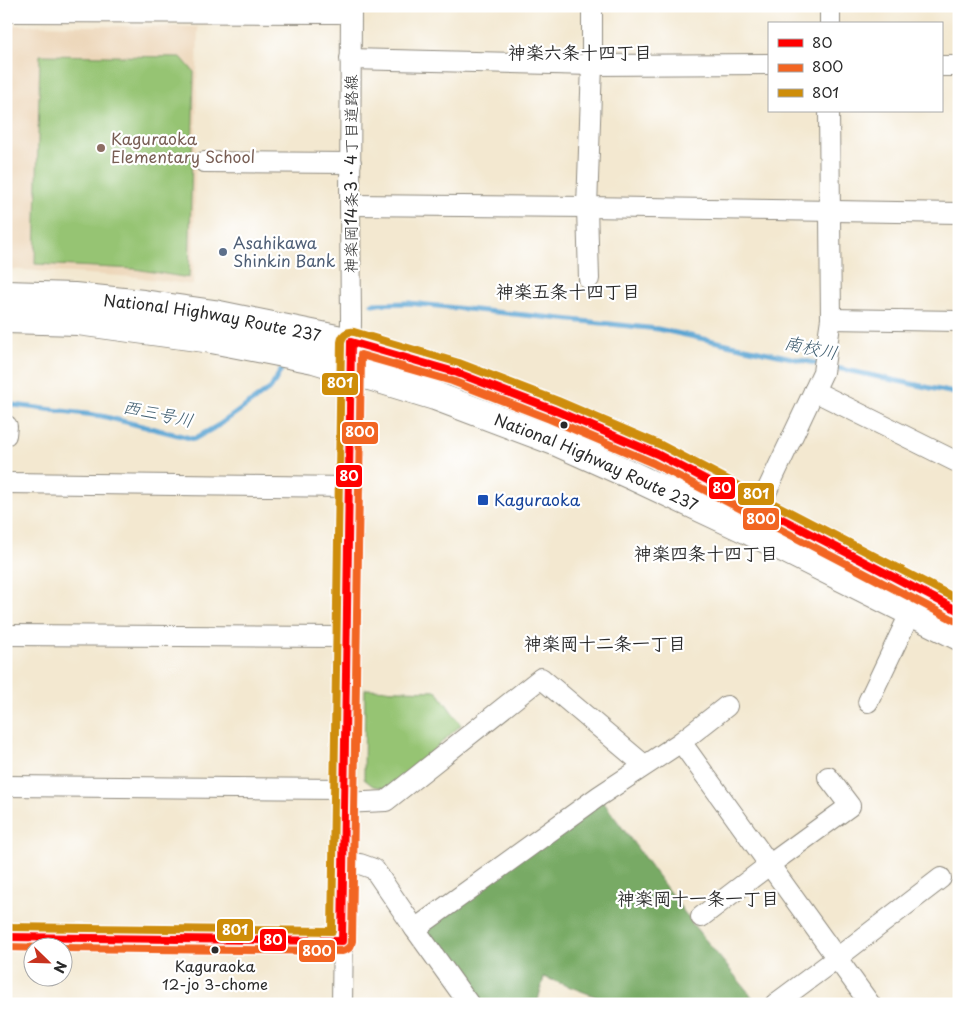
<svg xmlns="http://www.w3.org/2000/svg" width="965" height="1010" font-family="'Playpen Sans','Klee One',sans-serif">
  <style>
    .built { fill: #edd7ba }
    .green { fill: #96c473; stroke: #60784f }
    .forest { fill: #78aa65; stroke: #526a48 }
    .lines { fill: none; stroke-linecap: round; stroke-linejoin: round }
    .stream { stroke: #5ba5d3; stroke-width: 5 }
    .minor-casing { stroke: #8f8a7e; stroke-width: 22 }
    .highway-casing { stroke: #8f8a7e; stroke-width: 30 }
    .minor { stroke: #fff; stroke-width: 20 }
    .highway { stroke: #fff; stroke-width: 28 }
    .bus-1-casing { stroke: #fff; stroke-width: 11 }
    .bus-2-casing { stroke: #fff; stroke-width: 11 }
    .bus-3-casing { stroke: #fff; stroke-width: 11 }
    .bus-1 { stroke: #f00; stroke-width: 8 }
    .bus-2 { stroke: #f26522; stroke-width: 8 }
    .bus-3 { stroke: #ce8d09; stroke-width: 8 }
    .education-dot { fill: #8d6e63; stroke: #fff; stroke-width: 2 }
    .service-dot { fill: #5c6f8a; stroke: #fff; stroke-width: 2 }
    .bus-dot { fill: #2b2b2b; stroke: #fff; stroke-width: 2 }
    .transit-dot { fill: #1a4fb4; stroke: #fff; stroke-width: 2 }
    .labels { text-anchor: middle; stroke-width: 4.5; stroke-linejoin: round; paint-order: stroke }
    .bus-label { font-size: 15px; fill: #2b2b2b; stroke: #fff }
    .education-label { font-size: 16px; fill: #785e54; stroke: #fff; text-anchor: start }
    .street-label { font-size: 16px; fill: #2b2b2b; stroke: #fff }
    .service-label { font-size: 16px; fill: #4e5e75; stroke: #fff; text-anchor: start }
    .transit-label { font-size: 16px; fill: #164399; stroke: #fff; text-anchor: start }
    .neighbourhood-label { font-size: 18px; font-weight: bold; fill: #2b2b2b; stroke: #fff }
    .water-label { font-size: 18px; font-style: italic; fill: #3e5c6e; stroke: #fff }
    .line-badge { stroke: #fff; stroke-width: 2 }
    .badge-label { font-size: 14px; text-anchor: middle; font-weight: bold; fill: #fff }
  </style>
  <rect width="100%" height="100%" fill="#fff"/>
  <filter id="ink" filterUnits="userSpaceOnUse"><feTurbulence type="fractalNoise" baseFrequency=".02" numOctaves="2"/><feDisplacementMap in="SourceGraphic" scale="10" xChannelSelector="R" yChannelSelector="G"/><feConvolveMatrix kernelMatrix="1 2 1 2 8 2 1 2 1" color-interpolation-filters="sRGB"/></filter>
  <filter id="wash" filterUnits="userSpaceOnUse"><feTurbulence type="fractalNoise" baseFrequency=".0096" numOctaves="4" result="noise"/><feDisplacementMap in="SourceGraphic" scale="20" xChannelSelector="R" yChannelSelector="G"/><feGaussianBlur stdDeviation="1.12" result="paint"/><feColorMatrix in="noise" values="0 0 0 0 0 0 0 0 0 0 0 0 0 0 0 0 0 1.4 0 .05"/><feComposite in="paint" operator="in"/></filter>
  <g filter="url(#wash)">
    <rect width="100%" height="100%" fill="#f3e8d0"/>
    <!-- built -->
    <polygon class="built" points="6,25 198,27 193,285 136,277 6,269"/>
    <!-- green -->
    <g class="green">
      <polygon points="40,55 181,57 194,72 189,278 135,269 35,264"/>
      <polygon points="365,689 437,691 461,725 390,789 373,786 364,779"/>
    </g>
    <!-- forest -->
    <polygon class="forest" points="599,796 695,927 758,1004 599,1004 600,998 544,977 537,1004 469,1004 415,929"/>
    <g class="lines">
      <!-- stream -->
      <g class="stream">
        <polyline points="372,304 409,303 658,329 819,364"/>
        <polyline points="827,366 959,394"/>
        <polyline points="6,404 102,416 194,439 219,425 271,388 281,370"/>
      </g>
    </g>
  </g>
  <g filter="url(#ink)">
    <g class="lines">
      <defs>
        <g id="minor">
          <polyline points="6,12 338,13 351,11"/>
          <polyline points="830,24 830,6"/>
          <polyline points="350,59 592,65 769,64"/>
          <polyline points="941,66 959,66"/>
          <polyline points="204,162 351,163"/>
          <polyline points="350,205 587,207 959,213"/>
          <polyline points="589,279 587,207 592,65 592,6"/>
          <polyline points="831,319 959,321"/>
          <polyline points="814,391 959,463"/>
          <polyline points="6,435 7,426"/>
          <polyline points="6,483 349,487"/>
          <polyline points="754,518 823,372 831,319 829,111"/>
          <polyline points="6,635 346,637"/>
          <polyline points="868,702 917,599"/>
          <polyline points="681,742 870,1004"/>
          <polyline points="6,786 344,789"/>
          <polyline points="344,803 386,801 541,678 644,765"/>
          <polyline points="343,864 360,864 374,869 415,929 469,1004"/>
          <polyline points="701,917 769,865 850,806 828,777"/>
          <polyline points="415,929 599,796 681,742 727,706"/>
          <polyline points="6,937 342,941"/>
          <polyline points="342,1004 351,319 350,205 351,6"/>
          <polyline points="775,1004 837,958 941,878"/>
        </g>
        <g id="highway">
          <path id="s1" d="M6,295L74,297L143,304L214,314L351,342L455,372L554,410L657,454L959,611"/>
          <path id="s2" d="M6,319L78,321L212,339L314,359L435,396L557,442L633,476L748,530L959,636"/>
        </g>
      </defs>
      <!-- minor casing -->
      <use href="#minor" class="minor-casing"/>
      <!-- highway casing -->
      <use href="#highway" class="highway-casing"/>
      <!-- minor -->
      <use href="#minor" class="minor"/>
      <!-- highway -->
      <use href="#highway" class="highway"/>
      <defs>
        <polyline id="bus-1" points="6,937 342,941 351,342 455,372 554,410 657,454 959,611"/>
        <g id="bus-2">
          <polyline points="6,947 48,948"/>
          <path d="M62,948L342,951C348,950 351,947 352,941L361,355L452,381L550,419L653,463L954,620"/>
        </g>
        <path id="bus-3" d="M6,927L332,931L341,342C342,335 347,331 354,332L459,363L558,401L661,445L959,600"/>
      </defs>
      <!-- bus-1 casing -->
      <use href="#bus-1" class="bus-1-casing"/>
      <!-- bus-2 casing -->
      <use href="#bus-2" class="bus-2-casing"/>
      <!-- bus-3 casing -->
      <use href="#bus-3" class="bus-3-casing"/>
      <!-- bus-1 -->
      <use href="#bus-1" class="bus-1"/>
      <!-- bus-2 -->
      <use href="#bus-2" class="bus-2"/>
      <!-- bus-3 -->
      <use href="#bus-3" class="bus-3"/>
    </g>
  </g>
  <!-- markers -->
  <circle class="education-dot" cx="101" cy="148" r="5"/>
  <circle class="service-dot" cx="223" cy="252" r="5"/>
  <g class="bus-dot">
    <circle cx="564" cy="425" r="4.5"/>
    <circle cx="215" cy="950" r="4.5"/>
  </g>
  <rect class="transit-dot" x="477" y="494" width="12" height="12" rx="2.5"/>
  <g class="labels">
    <!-- bus labels -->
    <g class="bus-label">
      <text x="215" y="972">Kaguraoka<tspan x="215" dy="18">12-jo 3-chome</tspan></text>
    </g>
    <!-- education labels -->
    <g class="education-label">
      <text x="111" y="145">Kaguraoka<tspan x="111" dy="18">Elementary School</tspan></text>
    </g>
    <!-- street labels -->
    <g class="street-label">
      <text transform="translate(351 174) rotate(-90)" y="6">神楽岡14条3・4丁目道路線</text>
      <text dy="6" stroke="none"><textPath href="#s1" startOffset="208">National Highway Route 237</textPath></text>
      <text dy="6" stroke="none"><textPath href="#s2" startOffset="612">National Highway Route 237</textPath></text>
    </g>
    <!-- service labels -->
    <g class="service-label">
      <text x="233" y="249">Asahikawa<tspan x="233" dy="18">Shinkin Bank</tspan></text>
    </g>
    <!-- transit labels -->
    <g class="transit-label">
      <text x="494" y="506">Kaguraoka</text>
    </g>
    <!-- neighbourhood labels -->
    <g class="neighbourhood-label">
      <text x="580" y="59">神楽六条十四丁目</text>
      <text x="568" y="298">神楽五条十四丁目</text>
      <text x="706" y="560">神楽四条十四丁目</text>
      <text x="605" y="650">神楽岡十二条一丁目</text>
      <text x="698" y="905">神楽岡十一条一丁目</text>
    </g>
    <!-- water labels -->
    <g class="water-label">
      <text transform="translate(811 348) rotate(12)" y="6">南校川</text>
      <text transform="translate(158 414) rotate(12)" y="6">西三号川</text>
    </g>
  </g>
  <g class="line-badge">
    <rect x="321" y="372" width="38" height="24" rx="5" fill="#ce8d09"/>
    <rect x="341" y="421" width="38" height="24" rx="5" fill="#f26522"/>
    <rect x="335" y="464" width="28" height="24" rx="5" fill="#f00"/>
    <rect x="708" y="476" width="28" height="24" rx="5" fill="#f00"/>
    <rect x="737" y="482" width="38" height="24" rx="5" fill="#ce8d09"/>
    <rect x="742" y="507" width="38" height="24" rx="5" fill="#f26522"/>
    <rect x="216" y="918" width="38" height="24" rx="5" fill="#ce8d09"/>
    <rect x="259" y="928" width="28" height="24" rx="5" fill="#f00"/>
    <rect x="298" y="939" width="38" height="24" rx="5" fill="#f26522"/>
  </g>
  <g class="badge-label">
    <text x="340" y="388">801</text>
    <text x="360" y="437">800</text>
    <text x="349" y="481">80</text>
    <text x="722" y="493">80</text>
    <text x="756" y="499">801</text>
    <text x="761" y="524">800</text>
    <text x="235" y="935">801</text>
    <text x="273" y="945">80</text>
    <text x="317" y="956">800</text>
  </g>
  <!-- margin -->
  <rect width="965" height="1010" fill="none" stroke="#fff" stroke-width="25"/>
  <!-- legend -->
  <rect x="768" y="22" width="175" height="90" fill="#ffffff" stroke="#aaaaaa"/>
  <rect x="778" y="39" width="25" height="8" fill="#ff0000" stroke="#aaaaaa"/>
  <text x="812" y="48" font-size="15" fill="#2b2b2b">80</text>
  <rect x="778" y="64" width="25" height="8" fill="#f26522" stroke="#aaaaaa"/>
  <text x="812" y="72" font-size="15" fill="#2b2b2b">800</text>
  <rect x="778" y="89" width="25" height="8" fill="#ce8d09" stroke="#aaaaaa"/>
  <text x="812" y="98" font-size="15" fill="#2b2b2b">801</text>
  <!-- north arrow -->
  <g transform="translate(48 962) rotate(113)"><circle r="24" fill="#ffffff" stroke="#aaaaaa"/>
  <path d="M0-4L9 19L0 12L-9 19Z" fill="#c8321e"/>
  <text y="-8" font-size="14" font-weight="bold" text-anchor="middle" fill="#2b2b2b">N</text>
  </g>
</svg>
